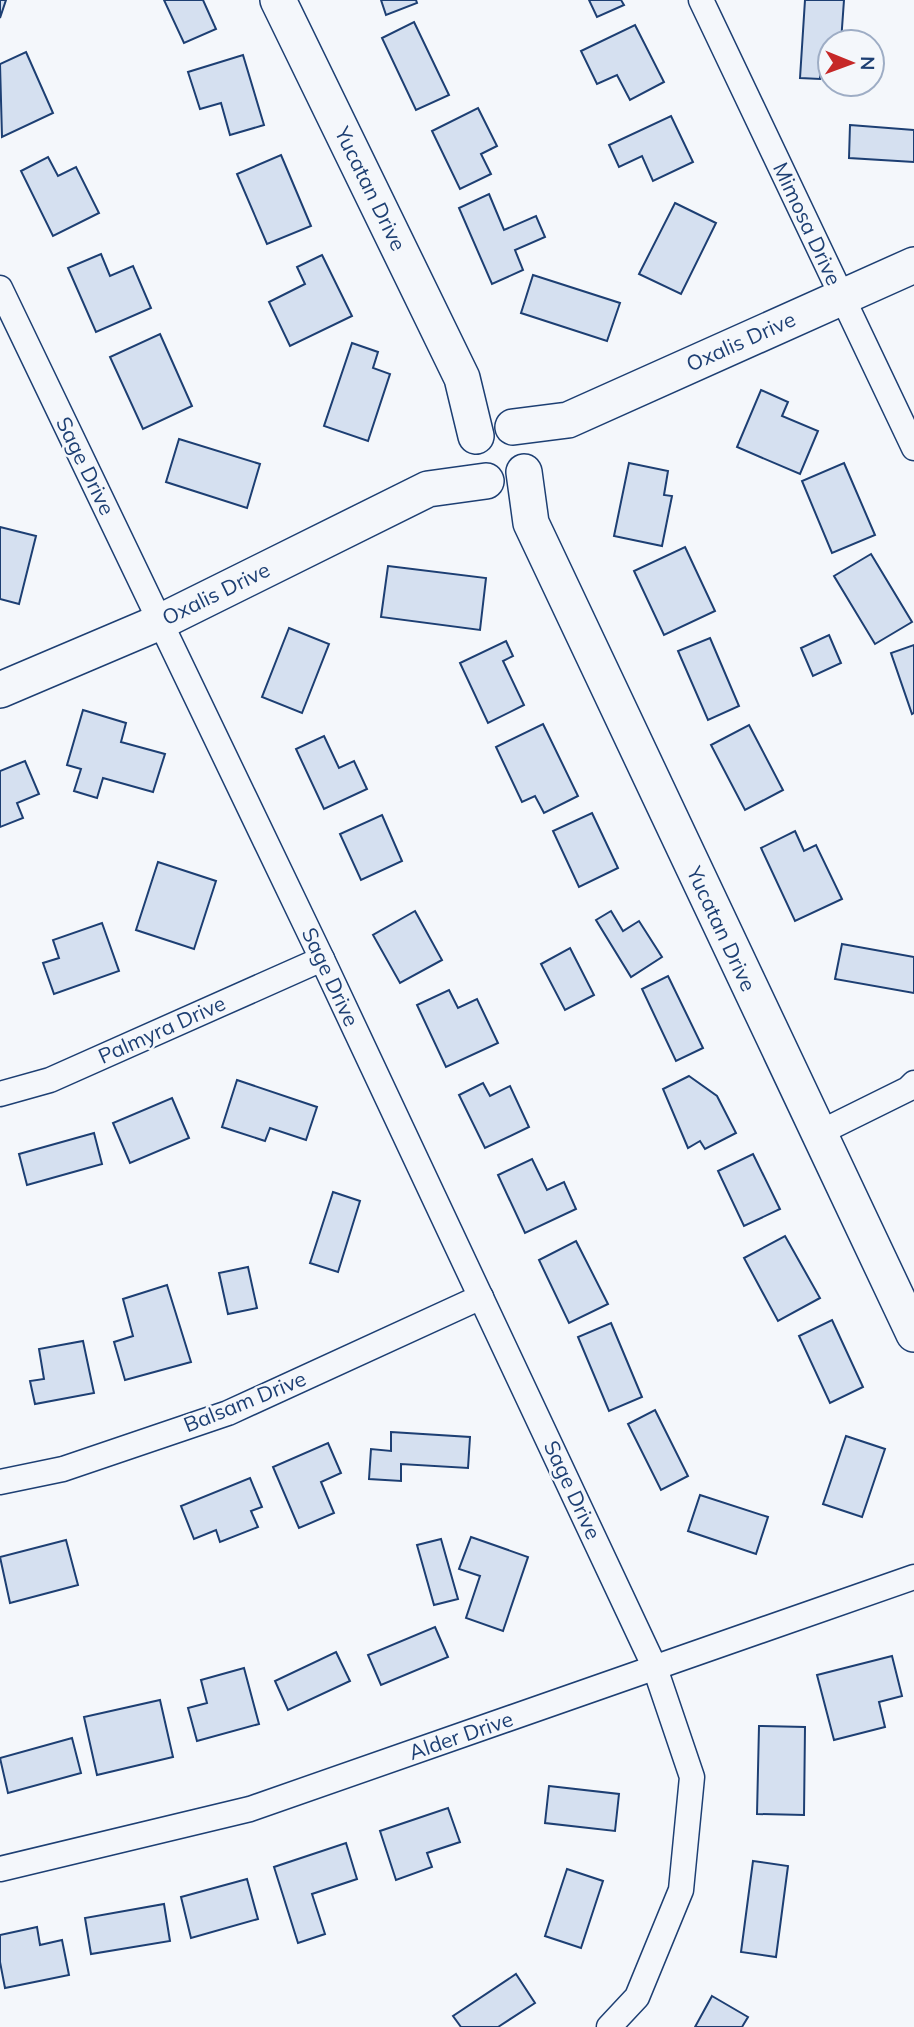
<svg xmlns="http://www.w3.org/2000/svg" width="914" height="2027" font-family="Mulish,sans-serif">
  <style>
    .building { fill: #d5e0f0; stroke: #1d3f73; stroke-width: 2 }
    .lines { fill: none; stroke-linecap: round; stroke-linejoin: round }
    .street-casing { stroke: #1d3f73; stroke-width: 27 }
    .secondary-casing { stroke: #1d3f73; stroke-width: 38 }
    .street { stroke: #f4f7fb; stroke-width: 24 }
    .secondary { stroke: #f4f7fb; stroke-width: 35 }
    .labels { text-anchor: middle; stroke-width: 5; stroke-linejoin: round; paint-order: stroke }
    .street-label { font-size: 21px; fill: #1d3f73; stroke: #f4f7fb }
  </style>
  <rect width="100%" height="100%" fill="#f4f7fb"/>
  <!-- building -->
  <g class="building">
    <polygon points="0,0 6,0 0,18"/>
    <polygon points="164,0 203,0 216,29 184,43"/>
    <polygon points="381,0 416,0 417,3 386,15"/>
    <polygon points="589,0 621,0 624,5 597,17"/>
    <polygon points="805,0 844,0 841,42 830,42 830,59 821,58 820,79 800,78"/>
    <polygon points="414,22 449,95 416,110 382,38"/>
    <polygon points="635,25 664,82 630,100 617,75 597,84 581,51"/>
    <polygon points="26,52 53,113 2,137 0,64"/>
    <polygon points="243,55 264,125 230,135 221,103 200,109 188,72"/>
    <polygon points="478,108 497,146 481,154 491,174 460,189 432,131"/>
    <polygon points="671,116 693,162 653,181 642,156 619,167 609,145"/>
    <polygon points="850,125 914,130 914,162 849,158"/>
    <polygon points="281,155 311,226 267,244 237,174"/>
    <polygon points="48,157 58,176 76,167 99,213 53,236 21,171"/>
    <polygon points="489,194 504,230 536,216 545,237 515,250 523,270 492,284 459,208"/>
    <polygon points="675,203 716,223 681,294 639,274"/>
    <polygon points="101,254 110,276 133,266 151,308 96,332 68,268"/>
    <polygon points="322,255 352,316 290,346 269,302 305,284 297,267"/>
    <polygon points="533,275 620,303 607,341 521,313"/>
    <polygon points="160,334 192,406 143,429 110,357"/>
    <polygon points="352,343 378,352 373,368 390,374 368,441 324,426"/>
    <polygon points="761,390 788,402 782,416 818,431 800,474 737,447"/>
    <polygon points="179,439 260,464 247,508 166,482"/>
    <polygon points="629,463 668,471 664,495 672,496 662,546 614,536"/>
    <polygon points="844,463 875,535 832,553 802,481"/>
    <polygon points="0,527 36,536 19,604 0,599"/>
    <polygon points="685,547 715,611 664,635 634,571"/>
    <polygon points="871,554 912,622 875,644 834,576"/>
    <polygon points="388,566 486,578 480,630 381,617"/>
    <polygon points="289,628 329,644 302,713 262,697"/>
    <polygon points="829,635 841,663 813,676 801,648"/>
    <polygon points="710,638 739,706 708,720 678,651"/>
    <polygon points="506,641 513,656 503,661 524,705 488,723 460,663"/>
    <polygon points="914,645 914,713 912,714 891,653"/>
    <polygon points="83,710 126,723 121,742 165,754 153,792 103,778 97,798 74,791 81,769 67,765"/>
    <polygon points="543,724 578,796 544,813 535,796 522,802 496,747"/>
    <polygon points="749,725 783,790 745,810 711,745"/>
    <polygon points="324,736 339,768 354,761 367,789 324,809 296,749"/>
    <polygon points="25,761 39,794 17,803 23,818 0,827 0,771"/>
    <polygon points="592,813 618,868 579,887 553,831"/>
    <polygon points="382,815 402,861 361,880 340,834"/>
    <polygon points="795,831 804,851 816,845 842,899 795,921 761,848"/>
    <polygon points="158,862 216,881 194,949 136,930"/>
    <polygon points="415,911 442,960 400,983 373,935"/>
    <polygon points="611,911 623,931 639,921 662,957 631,977 596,920"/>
    <polygon points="102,923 119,971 54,994 43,963 59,958 53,940"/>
    <polygon points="842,944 914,957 914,993 835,979"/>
    <polygon points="570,948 594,995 565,1010 541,964"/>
    <polygon points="668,976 703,1048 676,1061 642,989"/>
    <polygon points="449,990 458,1008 477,999 498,1043 446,1067 417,1005"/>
    <polygon points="689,1076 717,1096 736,1133 705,1149 700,1141 688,1148 663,1089"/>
    <polygon points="237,1080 317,1107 306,1140 270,1128 265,1141 222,1127"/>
    <polygon points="483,1083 490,1096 510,1086 529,1127 485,1148 459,1095"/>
    <polygon points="172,1098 189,1138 130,1163 113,1123"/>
    <polygon points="94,1133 102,1164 27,1185 19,1154"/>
    <polygon points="753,1154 780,1209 744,1226 718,1171"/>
    <polygon points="532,1159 547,1190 564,1182 576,1209 525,1233 498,1175"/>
    <polygon points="333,1192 360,1201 338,1272 310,1263"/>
    <polygon points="785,1236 820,1298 778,1321 744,1258"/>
    <polygon points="576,1241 608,1304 569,1323 539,1260"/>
    <polygon points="248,1267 257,1308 228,1314 219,1273"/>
    <polygon points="167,1285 191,1362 125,1380 114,1342 133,1336 123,1299"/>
    <polygon points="832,1320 863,1387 830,1403 799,1336"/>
    <polygon points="611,1323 642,1397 609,1411 578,1337"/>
    <polygon points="83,1341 94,1393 35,1404 30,1381 44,1379 39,1349"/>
    <polygon points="655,1410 688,1476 661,1490 628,1424"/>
    <polygon points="391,1432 470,1437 468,1468 401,1464 401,1481 369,1479 371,1449 391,1451"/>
    <polygon points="846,1436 885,1449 862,1517 823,1504"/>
    <polygon points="328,1443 341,1473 321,1482 334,1513 299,1528 273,1467"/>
    <polygon points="250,1478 262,1507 251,1511 258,1527 220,1542 216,1530 194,1539 181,1506"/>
    <polygon points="700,1495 768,1517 756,1554 688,1531"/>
    <polygon points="471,1537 528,1557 503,1631 466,1618 480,1576 459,1569"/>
    <polygon points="441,1539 458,1599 434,1605 417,1545"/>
    <polygon points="66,1540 78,1585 10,1603 0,1557"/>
    <polygon points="435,1627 448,1657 381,1685 368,1655"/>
    <polygon points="336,1652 350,1681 288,1710 275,1681"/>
    <polygon points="892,1656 902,1696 879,1702 885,1727 834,1740 817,1675"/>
    <polygon points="244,1668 259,1724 197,1741 188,1708 207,1703 201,1680"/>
    <polygon points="160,1700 173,1757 97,1775 84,1717"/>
    <polygon points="759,1726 805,1727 804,1815 757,1814"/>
    <polygon points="72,1738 81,1773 8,1793 0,1758"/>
    <polygon points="549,1786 619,1794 615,1831 545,1823"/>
    <polygon points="448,1808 460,1842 427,1853 432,1867 396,1880 380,1831"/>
    <polygon points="346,1843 357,1879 312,1894 325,1934 298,1943 274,1867"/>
    <polygon points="753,1861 788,1866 776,1957 741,1952"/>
    <polygon points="567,1869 603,1881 581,1948 545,1936"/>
    <polygon points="247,1879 258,1919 191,1938 181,1897"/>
    <polygon points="164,1904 170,1941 91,1954 85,1918"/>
    <polygon points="37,1927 40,1945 62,1940 69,1975 5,1988 0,1962 0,1935"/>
    <polygon points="516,1974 535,2003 498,2027 461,2027 453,2016"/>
    <polygon points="712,1996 748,2017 742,2027 695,2027"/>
  </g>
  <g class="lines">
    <defs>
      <g id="street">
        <polyline points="701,0 914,448"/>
        <polyline points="0,288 322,959 655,1668 692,1777 681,1890 637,1997 609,2027"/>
        <polyline points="0,1094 50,1080 322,959"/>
        <polyline points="817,1134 908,1089 914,1083"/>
        <polyline points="0,1482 63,1469 228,1413 481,1297"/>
        <polyline points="0,1869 250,1809 914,1577"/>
      </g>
      <g id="secondary">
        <polyline points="278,0 462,378 476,436"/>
        <polyline points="513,427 568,420 914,265"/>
        <polyline points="524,472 531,523 914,1334"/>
        <polyline points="0,690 160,622 428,489 486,481"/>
      </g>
    </defs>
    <!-- street casing -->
    <use href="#street" class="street-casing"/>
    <!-- secondary casing -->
    <use href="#secondary" class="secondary-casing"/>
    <!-- street -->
    <use href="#street" class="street"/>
    <!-- secondary -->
    <use href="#secondary" class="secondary"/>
  </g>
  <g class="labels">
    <!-- street labels -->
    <g class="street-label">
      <text transform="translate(370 189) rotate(64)" y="7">Yucatan Drive</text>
      <text transform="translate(807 224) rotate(65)" y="7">Mimosa Drive</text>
      <text transform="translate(741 342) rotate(-24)" y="7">Oxalis Drive</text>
      <text transform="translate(85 466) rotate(64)" y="7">Sage Drive</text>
      <text transform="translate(216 594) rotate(-26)" y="7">Oxalis Drive</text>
      <text transform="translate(721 929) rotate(65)" y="7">Yucatan Drive</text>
      <text transform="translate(330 977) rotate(65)" y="7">Sage Drive</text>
      <text transform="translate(162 1030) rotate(-24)" y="7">Palmyra Drive</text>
      <text transform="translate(245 1402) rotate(-22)" y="7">Balsam Drive</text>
      <text transform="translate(572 1490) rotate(65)" y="7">Sage Drive</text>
      <text transform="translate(461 1736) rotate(-19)" y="7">Alder Drive</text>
    </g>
  </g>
  <!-- north arrow -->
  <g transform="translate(851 63) rotate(91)"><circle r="33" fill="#f4f7fb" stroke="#9eadc5" stroke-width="2"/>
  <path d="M0-5L12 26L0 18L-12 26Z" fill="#c62828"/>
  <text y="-10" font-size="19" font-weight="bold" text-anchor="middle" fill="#1d3f73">N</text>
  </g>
</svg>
